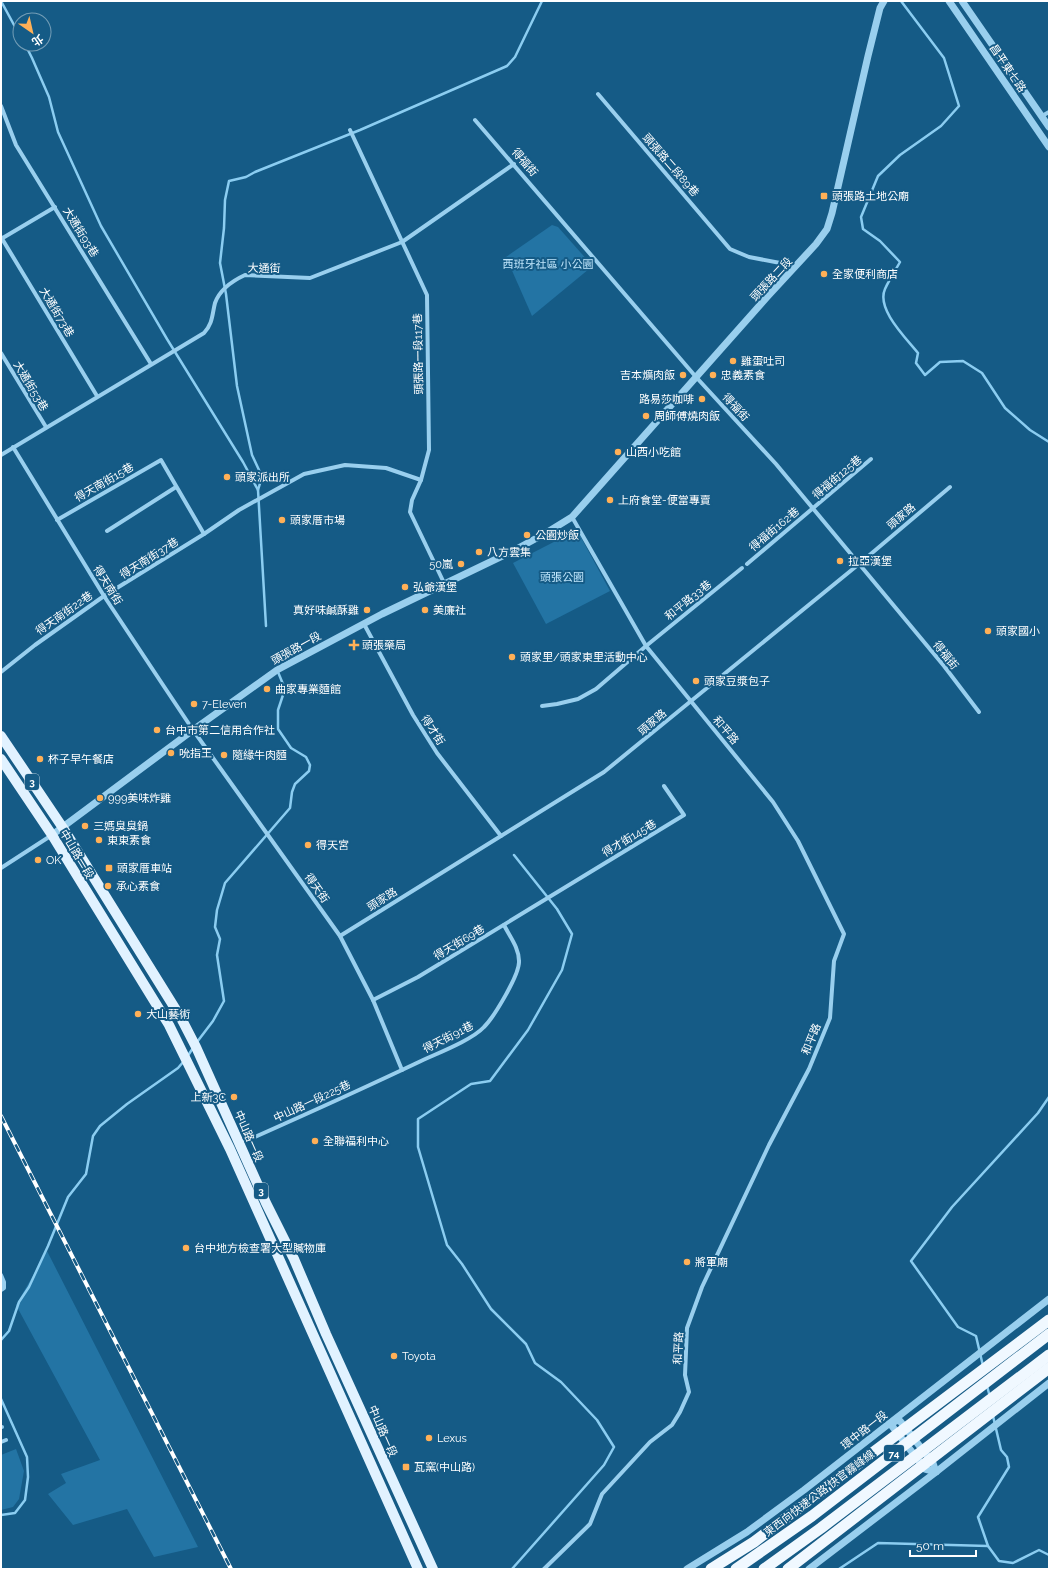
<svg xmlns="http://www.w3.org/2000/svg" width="1050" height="1570" font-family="Raleway,'Noto Sans TC',sans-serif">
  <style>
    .green { fill: #2374a4 }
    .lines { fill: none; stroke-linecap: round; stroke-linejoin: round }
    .stream { stroke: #8bcdf1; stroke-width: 2.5 }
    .minor { stroke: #99cfee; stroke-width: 4 }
    .tertiary { stroke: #99cfee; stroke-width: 7 }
    .primary { stroke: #e1f2ff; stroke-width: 10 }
    .rail-casing { stroke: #fff; stroke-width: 4 }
    .rail { stroke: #155b86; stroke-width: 2.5; stroke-dasharray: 8; stroke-linecap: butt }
    .trunk-bridge { stroke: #f0f8ff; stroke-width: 11 }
    .poi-dot { fill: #ffb057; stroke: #155b86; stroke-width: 1.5 }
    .labels { text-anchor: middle; stroke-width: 4; stroke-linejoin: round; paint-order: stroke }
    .shield { fill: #155b86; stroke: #b9cedb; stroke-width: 1 }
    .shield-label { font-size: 10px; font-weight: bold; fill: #fff }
    .street-label { font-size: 11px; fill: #fff; stroke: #155b86 }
    .poi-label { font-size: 11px; fill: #fff; stroke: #155b86; text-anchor: start }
    .park-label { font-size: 11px; fill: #bfe5fb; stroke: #155b86 }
  </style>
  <rect width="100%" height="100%" fill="#155b86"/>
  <!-- green -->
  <g class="green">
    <polygon points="552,225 558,227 589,262 589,269 532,316 506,257"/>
    <polygon points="577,530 610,591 546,624 513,563"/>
    <polygon points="47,1251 198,1547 154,1557 127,1509 73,1525 48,1494 66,1483 61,1474 100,1460 16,1305"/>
    <polygon points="16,1449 24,1471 19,1499 13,1507 1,1510 1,1455"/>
  </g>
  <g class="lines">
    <!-- stream -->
    <g class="stream">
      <polyline points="1,1 20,36"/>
      <path d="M901,1L944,58L959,106L941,126L900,155L878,176L861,217L863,229L880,241L900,262C895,271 889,280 885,289C876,309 906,338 918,353L916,363L925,375L940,362L963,361L982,373L1005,408L1030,430L1049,442"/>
      <polyline points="25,44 32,58 49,97 58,132 101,226 167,339 243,462 258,490 266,626"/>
      <polyline points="258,490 261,480 259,470 252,455 237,386 226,294 220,263 224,228 225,200 229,181 246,177 255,172 360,130 507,66 515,57 542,1"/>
      <polyline points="197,1042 213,1021 224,1001 217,955 220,939 215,927 217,910 225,883 290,808 292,792 295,784 309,771 310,765 306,757 291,748 278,729 278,710 285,689 278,672"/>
      <polyline points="187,1057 193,1048"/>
      <polyline points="1,1340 9,1331 19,1302 29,1287 48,1246 68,1197 86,1174 93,1136 100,1126 127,1104 178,1068 184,1061"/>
      <polyline points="983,1366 976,1336 958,1327 911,1261 952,1207 1038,1113 1049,1097"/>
      <polyline points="987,1386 990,1397"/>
      <polyline points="1,1399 27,1457 28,1477 25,1500 15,1513 1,1515"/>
      <polyline points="993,1416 1001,1450 1007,1457 1009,1467 978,1517 988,1546 999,1561 1013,1563 1039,1550 1049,1555"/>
      <polyline points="512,1569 604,1465 614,1447 597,1420 561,1382 535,1363 526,1344 491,1309 462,1264 447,1245 418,1147 418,1119 471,1084 490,1081 528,1030 562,970 572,934 557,909 514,855"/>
      <polyline points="839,1569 878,1543 988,1546"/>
    </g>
    <!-- minor -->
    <g class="minor">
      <polyline points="598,94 730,249 749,257 796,266"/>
      <polyline points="1,106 16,145 151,364"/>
      <polyline points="1042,116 1049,112"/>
      <polyline points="475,120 696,377 776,464 944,666 979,712"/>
      <polyline points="350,130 427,295 429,450 421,480 412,500 410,512 445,585"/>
      <polyline points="1,237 97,396"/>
      <polyline points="1,239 55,207"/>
      <polyline points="1,353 46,427"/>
      <polyline points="13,447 104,596 161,682 193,730 340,936 373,1000 402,1070"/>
      <path d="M1,455L204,333C213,323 212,315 215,303C220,289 232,281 245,275L310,278L402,242L514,164"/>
      <polyline points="57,520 161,460 204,534"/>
      <polyline points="107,531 176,487"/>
      <polyline points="747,564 871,459"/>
      <polyline points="364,624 413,715 437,753 501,836"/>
      <polyline points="1,672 35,645 104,596 204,534 239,510 304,474 345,465 386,468 421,480"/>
      <polyline points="542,706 557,704 578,699 596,689 646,646 742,568"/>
      <polyline points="1,868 52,835"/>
      <polyline points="340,936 604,772 859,564 950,487"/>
      <polyline points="373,1000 418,977 684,815 664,786"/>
      <path d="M239,1144C300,1117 360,1090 421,1061C438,1053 472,1040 484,1027C494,1017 520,974 519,961C519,948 510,937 504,925"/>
      <polyline points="1,1275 4,1282 4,1288 1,1290"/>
      <polyline points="1,1427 2,1427"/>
      <polyline points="1,1442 6,1440"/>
      <polyline points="544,1569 590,1524 602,1494 650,1442 672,1425 680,1412 689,1392 685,1375 687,1328 702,1287 769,1145 809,1069 830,1018 834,961 844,934 798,841 773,802 646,646 572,517"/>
    </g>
    <!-- tertiary -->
    <g class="tertiary">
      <polyline points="949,1 1049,147"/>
      <polyline points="962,1 1049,127"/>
      <polyline points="52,835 193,730 277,670 382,614 513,551 546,533 572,517 768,296 816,244 827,229 832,213 868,56 880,8 884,1"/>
      <polygon points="895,1420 900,1421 933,1463 936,1472 925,1469 892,1426"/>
      <polyline points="687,1569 747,1532 804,1490 1049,1299"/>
      <polyline points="809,1569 936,1472 1049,1383"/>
    </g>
    <!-- primary -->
    <g class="primary">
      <polyline points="1,736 63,828 181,1018 196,1047 266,1203 294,1259 326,1334 433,1569"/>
      <polyline points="1,759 52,835 169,1025 230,1149 418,1569"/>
    </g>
    <defs>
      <polyline id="rail" points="1,1116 231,1569"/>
    </defs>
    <!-- rail casing -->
    <use href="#rail" class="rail-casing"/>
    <!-- rail -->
    <use href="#rail" class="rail"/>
    <!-- trunk-bridge -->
    <g class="trunk-bridge">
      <polyline points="711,1569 754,1542 1049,1320"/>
      <polyline points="736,1569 812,1516 1049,1334"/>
      <polyline points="764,1569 821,1528 1049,1355"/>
      <polyline points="788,1569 1049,1368"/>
    </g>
  </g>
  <!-- markers -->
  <g class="poi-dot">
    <rect x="820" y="192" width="8" height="8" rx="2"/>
    <circle cx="824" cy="274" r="4"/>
    <circle cx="733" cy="361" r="4"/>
    <circle cx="683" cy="375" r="4"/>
    <circle cx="713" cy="375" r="4"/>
    <circle cx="702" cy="399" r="4"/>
    <circle cx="646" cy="416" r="4"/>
    <circle cx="618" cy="452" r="4"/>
    <circle cx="227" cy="477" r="4"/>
    <circle cx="610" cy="500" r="4"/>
    <circle cx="282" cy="520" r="4"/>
    <circle cx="527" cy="535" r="4"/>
    <circle cx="479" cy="552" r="4"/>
    <circle cx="840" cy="561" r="4"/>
    <circle cx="461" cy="564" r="4"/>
    <circle cx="405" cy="587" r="4"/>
    <circle cx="367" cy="610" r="4"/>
    <circle cx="425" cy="610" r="4"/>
    <circle cx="988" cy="631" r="4"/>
    <path d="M352 639h4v4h4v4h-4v4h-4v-4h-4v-4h4z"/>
    <circle cx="512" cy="657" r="4"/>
    <circle cx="696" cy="681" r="4"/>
    <circle cx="267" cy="689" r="4"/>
    <circle cx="194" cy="704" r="4"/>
    <circle cx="157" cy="730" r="4"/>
    <circle cx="171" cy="753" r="4"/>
    <circle cx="224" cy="755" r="4"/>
    <circle cx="40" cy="759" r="4"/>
    <circle cx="100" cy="798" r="4"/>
    <circle cx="85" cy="826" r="4"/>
    <circle cx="99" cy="840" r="4"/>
    <circle cx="308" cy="845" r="4"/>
    <circle cx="38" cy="860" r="4"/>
    <rect x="105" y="864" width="8" height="8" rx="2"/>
    <circle cx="108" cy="886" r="4"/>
    <circle cx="138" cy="1014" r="4"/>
    <circle cx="234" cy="1097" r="4"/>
    <circle cx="315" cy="1141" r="4"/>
    <circle cx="186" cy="1248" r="4"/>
    <circle cx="687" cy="1262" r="4"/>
    <circle cx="394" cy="1356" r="4"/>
    <circle cx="429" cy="1438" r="4"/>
    <rect x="402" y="1463" width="8" height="8" rx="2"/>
  </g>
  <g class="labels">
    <!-- shield labels -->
    <g class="shield">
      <rect x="25" y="774" width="14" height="16" rx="3"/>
      <rect x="254" y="1183" width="14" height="16" rx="3"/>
      <rect x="884" y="1445" width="20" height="16" rx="3"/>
    </g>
    <g class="shield-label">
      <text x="32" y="786">3</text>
      <text x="261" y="1195">3</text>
      <text x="894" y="1457">74</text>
    </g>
    <!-- street labels -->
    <g class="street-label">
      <text transform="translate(1008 68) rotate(56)" y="4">昌平東七路</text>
      <text transform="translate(525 162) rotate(49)" y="4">得福街</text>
      <text transform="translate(671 165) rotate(49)" y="4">頭張路二段89巷</text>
      <text transform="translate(81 232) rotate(58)" y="4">大通街93巷</text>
      <text transform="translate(264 268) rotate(1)" y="4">大通街</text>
      <text transform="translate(771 279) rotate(-47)" y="4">頭張路二段</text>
      <text transform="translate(57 312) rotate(59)" y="4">大通街73巷</text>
      <text transform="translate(418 354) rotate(-91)" y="4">頭張路一段117巷</text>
      <text transform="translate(31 386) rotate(59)" y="4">大通街53巷</text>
      <text transform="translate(736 407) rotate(47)" y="4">得福街</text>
      <text transform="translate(837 477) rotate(-40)" y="4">得福街125巷</text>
      <text transform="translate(104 482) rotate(-30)" y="4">得天南街15巷</text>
      <text transform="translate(901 516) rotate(-40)" y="4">頭家路</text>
      <text transform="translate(774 529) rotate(-40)" y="4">得福街162巷</text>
      <text transform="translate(149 558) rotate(-32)" y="4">得天南街37巷</text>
      <text transform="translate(108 585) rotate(58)" y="4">得天南街</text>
      <text transform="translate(688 600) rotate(-39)" y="4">和平路33巷</text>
      <text transform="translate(64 613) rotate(-35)" y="4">得天南街22巷</text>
      <text transform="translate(296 648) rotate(-29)" y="4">頭張路一段</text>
      <text transform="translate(946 655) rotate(51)" y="4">得福街</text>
      <text transform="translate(652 722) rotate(-40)" y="4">頭家路</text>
      <text transform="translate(433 730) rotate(57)" y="4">得才街</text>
      <text transform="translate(726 730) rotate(50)" y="4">和平路</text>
      <text transform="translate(629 838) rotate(-31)" y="4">得才街145巷</text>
      <text transform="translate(77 854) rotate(59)" y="4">中山路一段</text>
      <text transform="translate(317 888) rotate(55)" y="4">得天街</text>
      <text transform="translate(382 899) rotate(-32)" y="4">頭家路</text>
      <text transform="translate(459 942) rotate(-31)" y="4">得天街69巷</text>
      <text transform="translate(448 1037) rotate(-27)" y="4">得天街91巷</text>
      <text transform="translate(811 1039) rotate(-68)" y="4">和平路</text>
      <text transform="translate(312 1101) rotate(-25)" y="4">中山路一段225巷</text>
      <text transform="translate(249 1136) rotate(66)" y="4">中山路一段</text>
      <text transform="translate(678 1348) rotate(-87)" y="4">和平路</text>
      <text transform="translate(864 1430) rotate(-38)" y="4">環中路一段</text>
      <text transform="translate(383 1431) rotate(66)" y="4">中山路一段</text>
      <text transform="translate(819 1493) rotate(-37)" y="4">東西向快速公路 快官霧峰線</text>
    </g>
    <!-- poi labels -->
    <g class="poi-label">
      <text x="832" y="200">頭張路土地公廟</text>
      <text x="832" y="278">全家便利商店</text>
      <text x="741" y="365">雞蛋吐司</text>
      <text x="675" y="379" text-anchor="end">吉本爌肉飯</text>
      <text x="721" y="379">忠義素食</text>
      <text x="694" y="403" text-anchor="end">路易莎咖啡</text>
      <text x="654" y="420">周師傅燒肉飯</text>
      <text x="626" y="456">山西小吃館</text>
      <text x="235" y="481">頭家派出所</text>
      <text x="618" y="504">上府食堂-便當專賣</text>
      <text x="290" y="524">頭家厝市場</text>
      <text x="535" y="539">公園炒飯</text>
      <text x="487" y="556">八方雲集</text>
      <text x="848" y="565">拉亞漢堡</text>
      <text x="453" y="568" text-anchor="end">50嵐</text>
      <text x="413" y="591">弘爺漢堡</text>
      <text x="359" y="614" text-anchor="end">真好味鹹酥雞</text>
      <text x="433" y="614">美廉社</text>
      <text x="996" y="635">頭家國小</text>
      <text x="362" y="649">頭張藥局</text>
      <text x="520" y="661">頭家里/頭家東里活動中心</text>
      <text x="704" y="685">頭家豆漿包子</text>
      <text x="275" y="693">曲家專業麵館</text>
      <text x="202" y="708">7-Eleven</text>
      <text x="165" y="734">台中市第二信用合作社</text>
      <text x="179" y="757">吮指王</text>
      <text x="232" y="759">隨緣牛肉麵</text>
      <text x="48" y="763">杯子早午餐店</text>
      <text x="108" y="802">999美味炸雞</text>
      <text x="93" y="830">三媽臭臭鍋</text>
      <text x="107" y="844">東東素食</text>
      <text x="316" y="849">得天宮</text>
      <text x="46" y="864">OK</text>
      <text x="117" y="872">頭家厝車站</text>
      <text x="116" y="890">承心素食</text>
      <text x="146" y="1018">大山藝術</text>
      <text x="226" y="1101" text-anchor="end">上新3C</text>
      <text x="323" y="1145">全聯福利中心</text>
      <text x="194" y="1252">台中地方檢查署大型贓物庫</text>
      <text x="695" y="1266">將軍廟</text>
      <text x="402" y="1360">Toyota</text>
      <text x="437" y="1442">Lexus</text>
      <text x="414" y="1471">瓦窯(中山路)</text>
    </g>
    <!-- park labels -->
    <g class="park-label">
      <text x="548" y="268">西班牙社區 小公園</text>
      <text x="562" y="581">頭張公園</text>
    </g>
  </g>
  <!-- border -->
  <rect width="1050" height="1570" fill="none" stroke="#ffffff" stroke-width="4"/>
  <!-- north arrow -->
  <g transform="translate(32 32) rotate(146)"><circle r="19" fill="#155b86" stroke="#739db6"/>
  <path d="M0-3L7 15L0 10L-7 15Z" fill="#ffb057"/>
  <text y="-6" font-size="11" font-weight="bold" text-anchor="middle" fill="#ffffff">北</text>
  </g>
  <!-- scale -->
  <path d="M910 1550v6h66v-6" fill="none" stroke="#ffffff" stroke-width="2"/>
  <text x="916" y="1550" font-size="12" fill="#ffffff" stroke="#155b86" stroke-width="3" paint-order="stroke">50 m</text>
</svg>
